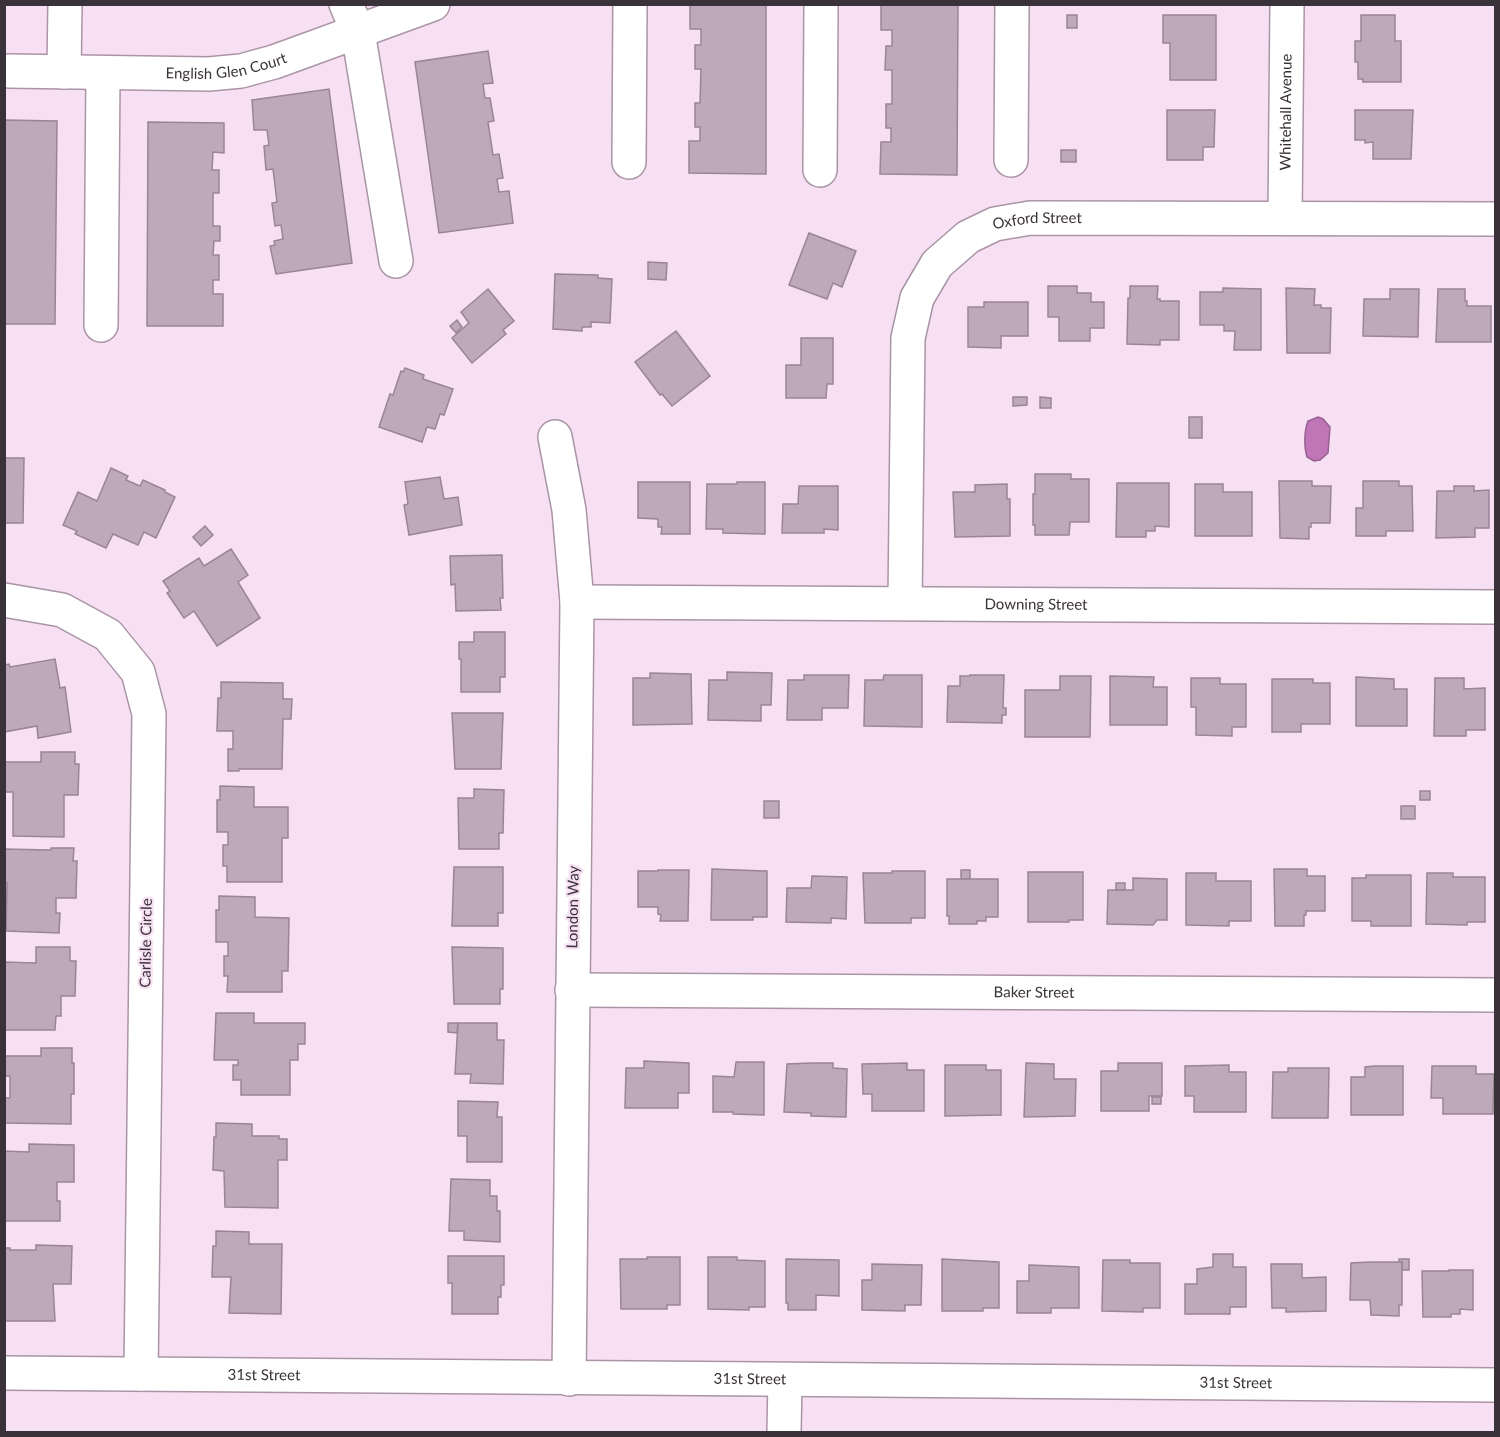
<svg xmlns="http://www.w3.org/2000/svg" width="1500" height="1437" font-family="Lato,sans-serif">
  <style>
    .water { fill: #bf75b6; stroke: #976190; stroke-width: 1.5 }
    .building { fill: #bea9ba; stroke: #998596; stroke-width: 1.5 }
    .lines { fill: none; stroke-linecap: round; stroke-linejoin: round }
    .minor-casing { stroke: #aa95a6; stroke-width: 36 }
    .minor { stroke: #fff; stroke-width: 33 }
    .labels { text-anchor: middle; stroke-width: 4.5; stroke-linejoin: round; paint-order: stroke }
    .street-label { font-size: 15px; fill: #3a3239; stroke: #f7e0f3 }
  </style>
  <rect width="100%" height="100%" fill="#f7e0f3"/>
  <!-- water -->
  <path class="water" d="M1318,417L1323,419L1330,427L1328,453L1320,460L1314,461L1307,457C1304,447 1304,431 1308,421Z"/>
  <!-- building -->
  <g class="building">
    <polygon points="690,4 766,4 766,174 689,173 689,141 700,141 700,127 695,127 695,103 700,103 701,69 695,69 695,45 701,45 701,29 690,29"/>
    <polygon points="881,4 958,4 957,175 880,174 881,142 891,142 891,128 886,128 886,104 892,104 892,70 885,70 886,46 892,46 892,30 881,30"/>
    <rect x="1067" y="15" width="10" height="13"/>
    <polygon points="1163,15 1216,15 1216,80 1170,80 1170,43 1163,43"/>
    <polygon points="1361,15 1395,15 1395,41 1401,41 1401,82 1363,82 1363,79 1358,79 1358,62 1355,62 1355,41 1361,41"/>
    <polygon points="488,51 493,83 483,84 485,98 490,98 494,121 488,122 493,155 499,154 503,178 497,179 499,192 509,191 513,223 439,233 415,62"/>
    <polygon points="329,89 352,263 276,274 270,246 275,245 274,241 283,239 281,225 275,226 272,203 277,202 273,169 266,170 264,146 269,145 267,130 254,130 252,100"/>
    <polygon points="1167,110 1215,110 1214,147 1203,147 1203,160 1167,160"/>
    <polygon points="1355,110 1413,110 1411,159 1373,159 1373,142 1365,143 1365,140 1355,140"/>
    <polygon points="4,120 57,121 55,324 4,324"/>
    <polygon points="148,122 224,123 224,153 213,152 212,170 219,170 219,193 213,193 213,226 220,226 220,241 214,241 213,255 219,255 219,280 213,280 213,294 223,294 223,326 147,326"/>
    <rect x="1061" y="150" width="15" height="12"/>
    <polygon points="809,233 856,251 842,287 833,283 827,299 789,285"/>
    <polygon points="648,262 667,263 666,280 648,279"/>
    <polygon points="555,274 598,275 598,278 612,279 610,323 591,322 591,327 582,327 582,331 553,329"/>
    <polygon points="1048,286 1077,286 1077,293 1091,293 1091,302 1104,302 1104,328 1090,328 1090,341 1059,341 1059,317 1048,317"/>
    <polygon points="1130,286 1158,286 1157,299 1160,299 1160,301 1179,301 1179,340 1160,340 1160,345 1127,344 1128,298 1130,298"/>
    <polygon points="1223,288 1261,289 1261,350 1234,350 1235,331 1224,331 1224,325 1200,325 1200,292 1223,292"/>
    <polygon points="1286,288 1315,289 1314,305 1321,305 1321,308 1331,308 1330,353 1287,353"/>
    <polygon points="488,289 514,321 503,330 506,334 472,363 452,338 469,323 461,312"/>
    <polygon points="1390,289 1419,289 1418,337 1363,336 1364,299 1390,299"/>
    <polygon points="1438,289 1465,289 1465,301 1467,301 1467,306 1491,306 1491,342 1436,342"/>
    <polygon points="984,302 1028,302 1028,336 1001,336 1001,348 968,347 968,307 984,307"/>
    <polygon points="457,320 462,327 456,333 450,326"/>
    <polygon points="676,331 710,376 672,406 662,394 660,395 635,362"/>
    <polygon points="801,338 833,338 833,384 827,384 826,398 786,398 786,365 801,365"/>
    <polygon points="405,368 424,375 423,379 453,389 444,415 440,414 435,429 427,427 422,442 379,427 390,394 393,395 401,371 403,372"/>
    <polygon points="1013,397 1027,397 1027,405 1013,406"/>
    <polygon points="1040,397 1051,398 1051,408 1040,408"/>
    <rect x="1189" y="417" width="13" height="21"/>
    <polygon points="4,458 24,458 23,523 4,523"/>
    <polygon points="111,468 128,476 126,480 140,486 143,480 165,490 165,492 175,497 156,538 144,532 138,545 113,534 106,548 75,534 77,531 63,525 78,492 97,501"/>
    <polygon points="1035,474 1071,474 1071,479 1089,479 1089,522 1070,522 1069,535 1035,535 1035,525 1033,525 1033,494 1035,494"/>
    <polygon points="440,477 444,499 458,497 462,525 409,535 404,505 408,504 405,482"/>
    <polygon points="1279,481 1312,481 1312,486 1331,486 1330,523 1311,523 1311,527 1309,527 1309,539 1280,538"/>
    <polygon points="1363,481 1399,481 1399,486 1412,486 1413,531 1386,531 1386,536 1356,536 1356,508 1363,508"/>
    <polygon points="638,482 690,482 690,534 661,534 662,527 658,527 658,519 638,518"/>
    <polygon points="737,482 765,482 765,534 723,533 723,529 706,529 707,484 737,484"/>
    <polygon points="1117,483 1169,483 1169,527 1155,526 1155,531 1146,531 1146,537 1116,537"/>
    <polygon points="1007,484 1007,499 1010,499 1010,536 955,537 953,492 975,492 975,485"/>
    <polygon points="1195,484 1223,484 1223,492 1252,492 1252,536 1195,536"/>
    <polygon points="799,486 838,486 838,530 824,529 824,533 782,533 783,504 798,504"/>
    <polygon points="1454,486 1474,486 1474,491 1489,490 1489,528 1475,528 1475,537 1436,538 1437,491 1454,491"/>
    <polygon points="205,526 213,535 201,546 193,537"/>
    <polygon points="231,549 248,575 238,582 260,618 217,646 194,611 184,618 167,593 170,591 163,581 199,558 204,566"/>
    <polygon points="502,555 503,598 500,598 501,610 456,611 455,584 451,585 450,556"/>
    <polygon points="474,632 505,632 505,677 500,677 500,692 461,692 461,659 459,659 459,642 474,642"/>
    <polygon points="55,659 60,688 65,687 71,732 38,738 37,726 4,732 4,665 9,664 10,667"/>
    <polygon points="727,672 772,673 771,705 761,705 761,721 708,720 709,680 727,680"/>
    <polygon points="650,673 691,674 692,724 633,725 633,678 650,678"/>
    <polygon points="804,675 849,675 848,708 822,708 822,720 787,720 788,680 804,680"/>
    <polygon points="884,675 922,675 922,727 864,726 865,680 883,680"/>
    <polygon points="970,675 1004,675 1003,708 1006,708 1006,715 1002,715 1002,723 947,722 948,686 960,686 960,676 970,676"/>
    <polygon points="1060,676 1091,676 1090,737 1025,737 1025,690 1060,690"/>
    <polygon points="1110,676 1154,677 1153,687 1167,687 1167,725 1110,725"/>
    <polygon points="1356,677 1394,679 1394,689 1407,689 1407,726 1356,726"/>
    <polygon points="1191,678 1220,678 1220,684 1246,684 1246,727 1232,727 1232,736 1196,735 1196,707 1191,707"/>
    <polygon points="1435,678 1464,678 1464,689 1485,688 1485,730 1466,730 1466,736 1434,736"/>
    <polygon points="1272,679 1313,679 1313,683 1330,683 1330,724 1301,724 1301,732 1272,732"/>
    <polygon points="221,682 283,683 283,699 292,699 291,719 283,719 282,769 239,769 239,771 228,771 228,749 233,749 233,731 217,731 218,698 221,698"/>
    <polygon points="452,713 503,713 501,769 455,769"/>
    <polygon points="41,752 75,752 75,764 79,764 78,795 64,795 64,837 13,836 13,792 4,792 4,762 41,762"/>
    <polygon points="220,786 254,787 254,807 288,807 288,838 282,838 282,882 227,882 227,866 223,866 223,845 228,845 228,832 217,832 217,800 220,800"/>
    <polygon points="474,789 504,790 503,833 499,833 499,849 459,849 458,798 474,798"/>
    <rect x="1420" y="791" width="10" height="9"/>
    <rect x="764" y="801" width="15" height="17"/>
    <rect x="1401" y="806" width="14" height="13"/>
    <polygon points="51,848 74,848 73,861 77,861 76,898 56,898 56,913 60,913 59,933 6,931 7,883 4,883 4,849 51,850"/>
    <polygon points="454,867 503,867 503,913 498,913 498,926 452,926"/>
    <polygon points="712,869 767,871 767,917 753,917 753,920 711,920"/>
    <polygon points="1274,869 1307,869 1307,876 1325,876 1325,911 1306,911 1306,915 1304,915 1304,926 1275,926"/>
    <polygon points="658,870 689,870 688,921 660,921 661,915 658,914 658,907 638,907 638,871 658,871"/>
    <rect x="961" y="870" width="9" height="9"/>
    <polygon points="892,871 925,871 925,918 911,918 911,923 865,923 863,873 892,873"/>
    <polygon points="1028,872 1083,872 1083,920 1069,920 1069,922 1028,922"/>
    <polygon points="1186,873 1216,873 1216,881 1251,881 1251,921 1229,921 1229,926 1186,925"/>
    <polygon points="1427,873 1453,873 1453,877 1485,877 1485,922 1467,922 1467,925 1426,924"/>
    <polygon points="1366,875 1411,875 1411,926 1371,926 1371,921 1352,921 1352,878 1366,878"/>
    <polygon points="812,876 847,877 846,919 831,918 831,923 786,922 787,888 811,888"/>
    <polygon points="1133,878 1167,879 1167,920 1157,920 1153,925 1107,924 1108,890 1133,890"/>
    <polygon points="947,879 998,879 998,917 986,917 986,921 977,921 977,924 949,924 949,916 947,916"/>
    <rect x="1116" y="883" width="9" height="7"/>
    <polygon points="219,896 255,897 255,917 289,918 288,971 282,971 282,992 227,992 228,976 224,976 224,956 228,956 228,942 216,942 216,910 219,910"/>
    <polygon points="36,947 70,947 70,961 76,961 75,996 61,996 61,1016 56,1016 55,1030 4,1030 4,962 36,963"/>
    <polygon points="452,947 503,948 503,989 500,989 500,1004 454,1004"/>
    <polygon points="216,1013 254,1013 254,1023 305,1023 305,1044 298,1044 298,1060 290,1060 290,1095 241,1095 241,1080 233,1080 233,1065 238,1065 238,1060 214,1060"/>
    <polygon points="448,1023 458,1023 457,1033 448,1032"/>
    <polygon points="458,1023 497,1023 497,1040 504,1040 503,1084 470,1083 471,1074 455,1074"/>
    <polygon points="41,1048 72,1048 72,1063 74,1063 74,1094 71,1094 71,1124 5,1123 5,1098 10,1098 10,1076 4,1076 5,1056 41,1056"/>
    <polygon points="644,1061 689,1063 689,1093 678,1093 678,1108 625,1108 626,1068 644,1068"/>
    <polygon points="736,1062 764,1062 764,1115 733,1114 733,1112 713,1112 713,1076 734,1077"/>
    <polygon points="812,1063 833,1063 833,1068 847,1069 846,1117 811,1116 811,1113 784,1112 787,1064"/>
    <polygon points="907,1063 907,1070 924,1070 924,1111 872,1111 872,1094 863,1094 862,1064"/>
    <polygon points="1026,1063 1054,1064 1054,1079 1076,1079 1075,1116 1024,1117"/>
    <polygon points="1118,1063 1162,1063 1162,1096 1149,1096 1149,1111 1101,1111 1101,1071 1118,1071"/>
    <polygon points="945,1065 986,1065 986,1070 1001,1070 1001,1115 945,1116"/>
    <polygon points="1229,1065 1229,1072 1246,1072 1246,1112 1194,1112 1194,1096 1185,1096 1185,1066"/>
    <polygon points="1375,1066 1403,1066 1403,1115 1351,1115 1351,1077 1365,1077 1365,1067"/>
    <polygon points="1432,1066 1476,1066 1476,1074 1494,1074 1493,1114 1443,1114 1443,1098 1431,1098"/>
    <polygon points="1288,1068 1329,1068 1328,1118 1272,1118 1273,1072 1288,1072"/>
    <rect x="1152" y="1097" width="9" height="7"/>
    <polygon points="458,1101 498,1102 497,1117 502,1117 502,1162 467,1162 467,1136 458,1136"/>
    <polygon points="216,1123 252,1124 252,1136 279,1136 279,1139 287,1139 287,1160 278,1160 278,1208 225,1207 224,1171 213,1170 214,1137 216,1137"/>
    <polygon points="29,1144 74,1145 74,1182 57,1182 57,1201 60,1201 60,1221 4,1221 4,1151 29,1152"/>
    <polygon points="451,1179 490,1180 490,1196 497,1196 497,1211 500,1211 500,1242 464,1240 464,1231 449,1231"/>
    <polygon points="216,1231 249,1232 249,1244 282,1244 281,1314 229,1313 231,1277 212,1277 213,1246 216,1246"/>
    <polygon points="36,1245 72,1246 71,1284 53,1284 55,1321 4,1321 4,1248 10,1248 10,1250 36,1250"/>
    <polygon points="1213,1254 1233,1254 1233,1267 1246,1267 1246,1307 1230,1307 1230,1314 1185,1314 1185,1284 1197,1284 1197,1269 1213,1267"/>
    <polygon points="448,1256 504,1256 504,1285 501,1285 501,1297 498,1297 498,1314 452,1314 452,1283 448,1283"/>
    <polygon points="647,1257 680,1257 680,1305 667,1305 667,1309 621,1309 620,1259 647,1259"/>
    <polygon points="708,1257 737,1257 737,1260 765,1261 765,1307 749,1307 749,1310 708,1309"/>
    <polygon points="786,1259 839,1260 839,1296 816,1295 816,1310 788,1310 788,1303 786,1303"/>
    <polygon points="942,1259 999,1262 999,1308 983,1308 983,1311 942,1311"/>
    <polygon points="1399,1259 1409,1259 1409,1270 1402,1270 1402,1262 1399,1262"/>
    <polygon points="1103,1260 1130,1260 1130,1263 1160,1263 1160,1308 1143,1308 1143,1312 1102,1311"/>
    <polygon points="1370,1262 1402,1262 1402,1305 1399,1305 1399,1316 1371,1315 1370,1300 1350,1300 1351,1263"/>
    <polygon points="872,1264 922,1265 921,1305 905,1305 905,1311 862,1310 862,1280 872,1280"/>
    <polygon points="1271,1264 1302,1264 1302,1278 1326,1277 1326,1311 1286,1312 1286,1308 1272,1308"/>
    <polygon points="1029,1265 1079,1267 1079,1308 1051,1308 1051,1313 1017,1313 1017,1281 1029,1281"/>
    <polygon points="1449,1270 1473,1270 1473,1310 1460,1309 1460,1314 1451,1314 1451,1317 1423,1317 1422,1271 1449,1271"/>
  </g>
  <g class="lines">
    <defs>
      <g id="minor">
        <polyline points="346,4 358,32 396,261"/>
        <path id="s1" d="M9,71L209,74L241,71L274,62L433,4"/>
        <polyline points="64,72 65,4"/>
        <polyline points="1011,160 1012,4"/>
        <polyline points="629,162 630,4"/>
        <polyline points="820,170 821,4"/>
        <path id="s2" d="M1285,218L1287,4"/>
        <polyline points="101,325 103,73"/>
        <polyline points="555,437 569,510 577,602 569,1379"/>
        <polyline points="4,600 62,610 108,635 138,672 149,714 141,1374"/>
        <path id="s3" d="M577,602L1496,607"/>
        <path id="s4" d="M905,603L908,338L917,298L937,264L968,237L995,224L1030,218L1496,219"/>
        <path id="s5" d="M572,990L1496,995"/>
        <path id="s6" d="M4,1373L1496,1385"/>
        <polyline points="784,1432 785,1381"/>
      </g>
    </defs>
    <!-- minor casing -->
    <use href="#minor" class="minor-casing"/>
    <!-- minor -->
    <use href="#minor" class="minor"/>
  </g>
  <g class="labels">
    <!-- street labels -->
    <g class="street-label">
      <text dy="5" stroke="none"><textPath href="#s1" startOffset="218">English Glen Court</textPath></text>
      <text dy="5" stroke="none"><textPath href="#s2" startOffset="106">Whitehall Avenue</textPath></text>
      <text dy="5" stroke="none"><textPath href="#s4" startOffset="459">Oxford Street</textPath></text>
      <text dy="5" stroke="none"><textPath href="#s3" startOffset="459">Downing Street</textPath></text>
      <text transform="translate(573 907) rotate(-89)" y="5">London Way</text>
      <text transform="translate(146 943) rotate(-89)" y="5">Carlisle Circle</text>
      <text dy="5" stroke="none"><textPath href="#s5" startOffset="462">Baker Street</textPath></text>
      <text dy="5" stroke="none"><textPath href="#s6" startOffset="260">31st Street</textPath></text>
      <text dy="5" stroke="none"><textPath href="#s6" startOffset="746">31st Street</textPath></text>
      <text dy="5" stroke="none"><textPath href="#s6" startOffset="1232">31st Street</textPath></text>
    </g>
  </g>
  <!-- border -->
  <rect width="1500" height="1437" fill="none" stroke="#3a3239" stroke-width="12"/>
</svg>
